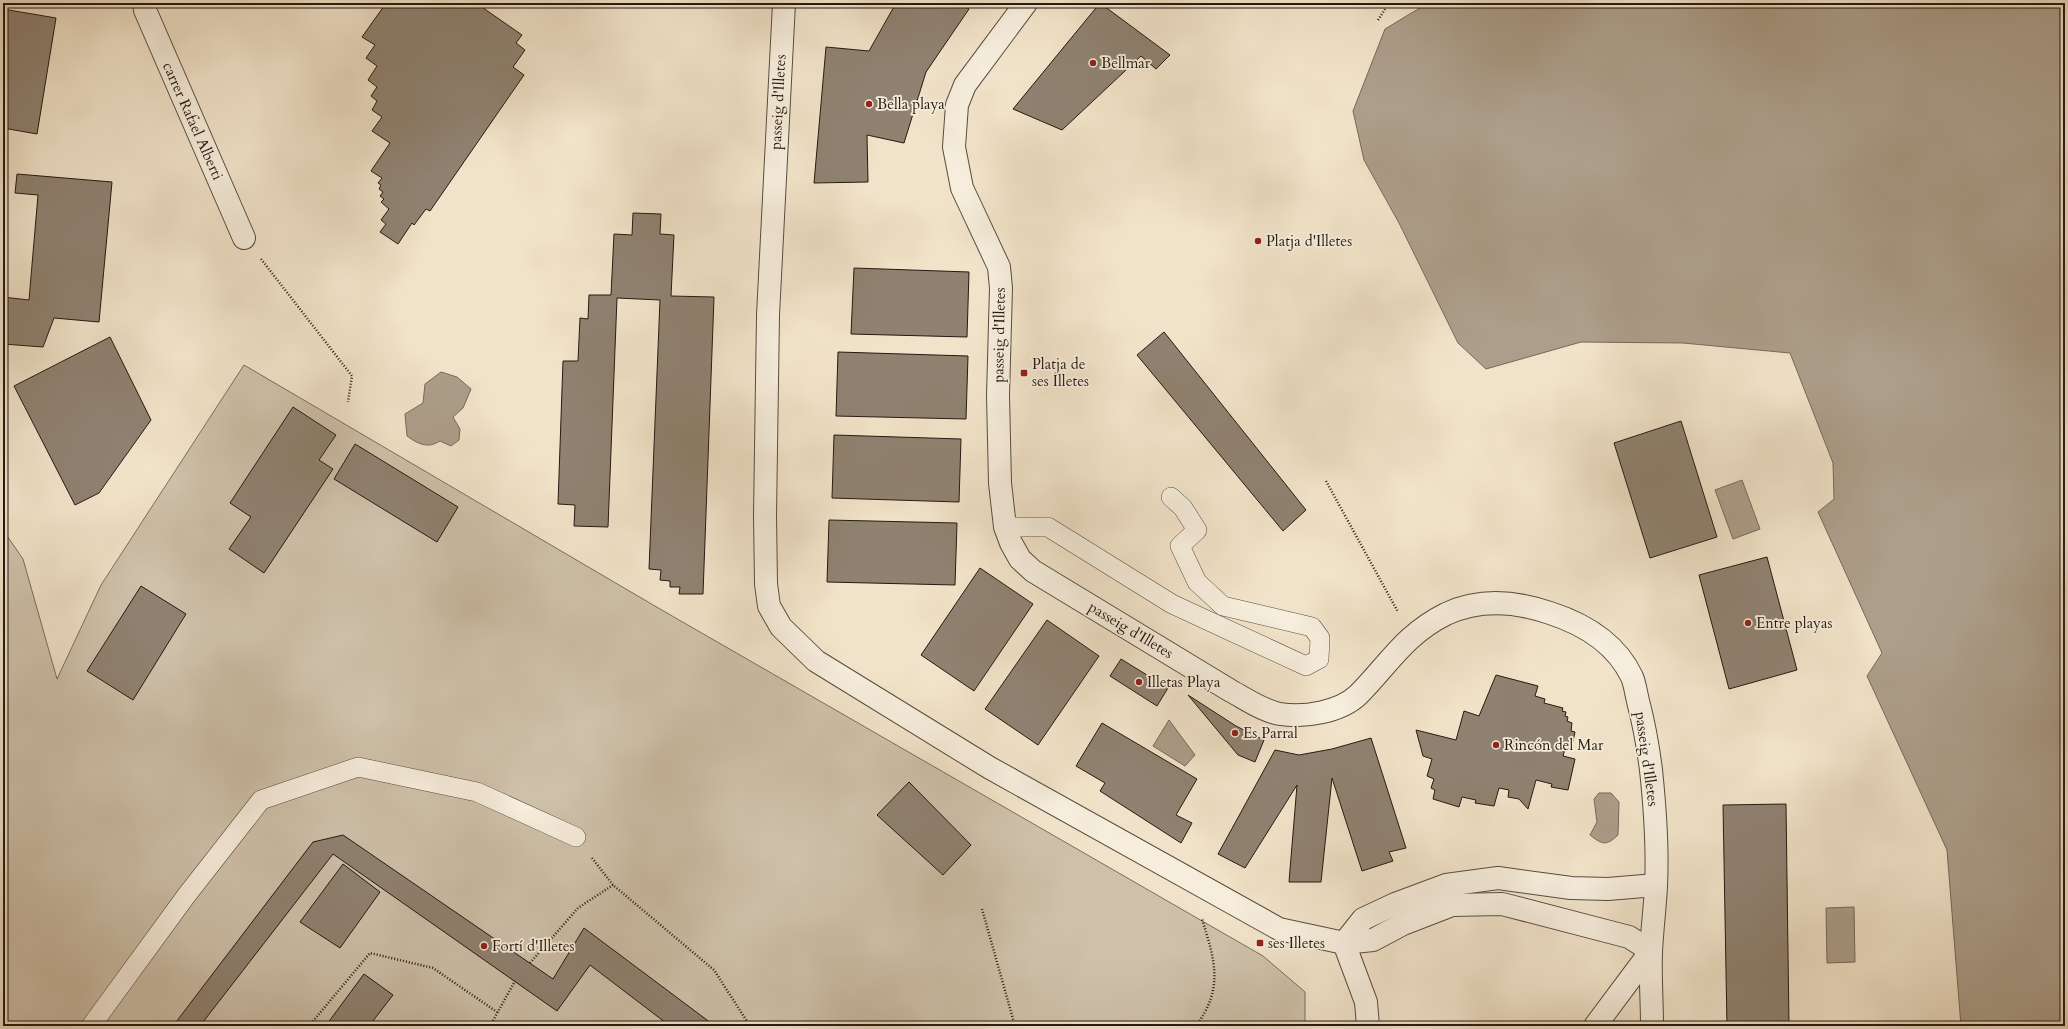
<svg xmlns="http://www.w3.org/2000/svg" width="2068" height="1029" font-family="Cardo,serif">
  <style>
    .green { fill: #cec1aa; stroke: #7a6d5e }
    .water { fill: #ac9e8a; stroke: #76695a }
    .building { fill: #8f8271; stroke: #251911 }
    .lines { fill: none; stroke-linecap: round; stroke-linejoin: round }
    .service-casing { stroke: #584c3f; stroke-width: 20 }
    .minor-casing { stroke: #584c3f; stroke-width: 24 }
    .path { stroke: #251911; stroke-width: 2.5; stroke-dasharray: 1 2; stroke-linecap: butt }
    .service { stroke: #f6eddc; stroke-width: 19 }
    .minor { stroke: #f6eddc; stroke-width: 22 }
    .poi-dot { fill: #8f2418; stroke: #f6eddc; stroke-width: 1.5 }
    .labels { text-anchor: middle; stroke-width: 3.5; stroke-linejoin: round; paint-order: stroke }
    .poi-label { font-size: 15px; fill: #251911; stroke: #f6eddc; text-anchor: start }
    .street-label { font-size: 15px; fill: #251911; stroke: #f6eddc }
  </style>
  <rect width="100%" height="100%" fill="#f1e3c9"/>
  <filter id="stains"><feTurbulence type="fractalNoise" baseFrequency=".005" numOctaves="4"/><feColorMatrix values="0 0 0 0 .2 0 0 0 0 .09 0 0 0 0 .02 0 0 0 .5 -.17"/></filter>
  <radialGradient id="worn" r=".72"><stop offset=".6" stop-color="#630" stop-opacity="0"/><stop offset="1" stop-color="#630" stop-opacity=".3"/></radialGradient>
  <!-- green -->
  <polygon class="green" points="244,365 660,609 1263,956 1305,992 1305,1026 3,1026 3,530 23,559 57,679 101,585"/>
  <!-- water -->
  <g class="water">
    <polygon points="1428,3 2065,3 2065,1026 1961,1026 1947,850 1867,676 1882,653 1818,512 1834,499 1833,463 1790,353 1683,343 1581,342 1486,369 1458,343 1399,223 1364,160 1353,111 1385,29"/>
    <path d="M441,372L457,377L471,389L463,408L453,417L460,429L459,440L451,446L440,441C428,449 418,444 407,436L405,414L423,403L425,384Z"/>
    <polygon points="1742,480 1760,529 1733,539 1715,490"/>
    <polygon points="1169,720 1195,755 1185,766 1153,746"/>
    <path d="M1599,793H1611L1619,802L1618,835C1606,846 1603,845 1590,835L1597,822L1594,799Z"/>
    <polygon points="1854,907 1855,962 1827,963 1826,908"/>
  </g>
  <!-- building -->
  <g class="building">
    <polygon points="381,3 476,3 522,35 516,43 525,50 513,67 524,75 430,211 426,209 414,225 412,223 398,244 380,232 386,224 381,220 389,209 381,202 384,199 380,196 383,192 379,189 381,185 378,183 382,178 371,171 390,143 372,131 382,117 372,110 377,101 371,96 377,87 368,80 377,66 366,58 375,45 362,37 384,6"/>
    <polygon points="896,3 960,3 969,9 926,72 904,143 867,135 868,182 814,183 826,47 869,51"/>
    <polygon points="1100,3 1170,55 1156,69 1141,56 1062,130 1013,109"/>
    <polygon points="3,9 56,18 37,134 3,128"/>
    <polygon points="17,174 112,182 99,322 54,318 43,347 3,344 3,297 29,300 38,195 15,193"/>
    <polygon points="633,213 661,214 660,234 674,235 671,296 714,297 703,594 679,594 680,587 670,587 670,581 660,580 661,570 649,569 660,300 617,298 608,527 574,526 575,505 558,504 563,361 578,361 580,318 588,319 589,295 611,295 614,234 632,235"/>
    <polygon points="854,268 969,272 967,337 851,334"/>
    <polygon points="1164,332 1306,510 1283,531 1137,355"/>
    <polygon points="110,337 151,420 99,493 75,505 14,386"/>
    <polygon points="838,352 968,356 966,419 836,416"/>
    <polygon points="293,407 336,435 319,460 333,469 264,573 229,549 251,517 230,503"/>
    <polygon points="1681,421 1717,537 1650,558 1614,443"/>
    <polygon points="834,435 961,439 959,502 832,498"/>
    <polygon points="355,444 458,507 437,542 334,479"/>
    <polygon points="829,520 957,523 955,585 827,582"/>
    <polygon points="1767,557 1797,670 1729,689 1699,575"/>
    <polygon points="980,568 1033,604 974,691 921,655"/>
    <polygon points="141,586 186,614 133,700 87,671"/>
    <polygon points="1047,620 1099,656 1038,745 985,709"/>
    <polygon points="1121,659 1168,688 1157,706 1110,676"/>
    <polygon points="1496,675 1538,686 1535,696 1545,699 1544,703 1563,708 1562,711 1566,712 1565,716 1568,717 1567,721 1572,723 1571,731 1575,732 1571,750 1565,749 1563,756 1575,759 1568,790 1551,787 1552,784 1536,780 1528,809 1519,799 1508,797 1509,790 1499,788 1494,806 1475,803 1476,800 1462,797 1459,807 1433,799 1435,790 1431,788 1434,779 1427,776 1432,759 1423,756 1416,730 1456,740 1464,711 1479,716"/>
    <polygon points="1188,695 1236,726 1264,740 1255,762 1238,755"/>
    <polygon points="1102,723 1197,779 1176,815 1192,823 1181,843 1100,791 1105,783 1076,766"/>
    <polygon points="1371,738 1406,848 1389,852 1393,861 1362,871 1332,778 1321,882 1289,882 1297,785 1245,868 1218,854 1275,750 1299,755 1332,749"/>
    <polygon points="909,782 971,845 943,875 877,815"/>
    <polygon points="1786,804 1789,1026 1727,1026 1723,805"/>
    <polygon points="343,835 553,979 584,928 715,1026 670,1026 590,965 557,1011 333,854 200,1026 173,1026 313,842"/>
    <polygon points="343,864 380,892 340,948 300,922"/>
    <polygon points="364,974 393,995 369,1026 330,1026 327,1024"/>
  </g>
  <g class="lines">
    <defs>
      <g id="service">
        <polyline points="1005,527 1048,527 1172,604 1306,666 1319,659 1320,638 1312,627 1223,606 1197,582 1180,546 1197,530 1183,508 1171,497"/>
        <polyline points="91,1026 186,896 261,800 358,767 477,792 576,837"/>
      </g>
      <g id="minor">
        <polyline points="144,3 145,10 244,238"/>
        <polyline points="784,3 768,315 765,515 766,584 769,606 781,627 816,661 990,768 1279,929 1344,943 1373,940 1403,924 1452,905 1502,904 1629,937 1651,951 1595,1026"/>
        <path d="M1026,3L965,85L957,105L954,147L962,188L999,267L1001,288L998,396L1000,483L1005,527L1011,543L1020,559L1033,571L1231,691C1246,699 1263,711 1280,714C1304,718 1340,712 1358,695C1389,664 1404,635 1446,614C1480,598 1515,601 1550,613C1584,624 1616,643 1632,677C1635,684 1636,693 1638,701C1644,724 1648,746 1651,770C1655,808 1658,847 1656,886C1655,908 1652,930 1651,952C1650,976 1652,1001 1652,1026"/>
        <polyline points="1344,943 1363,919 1395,904 1446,885 1498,878 1571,888 1608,889 1656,885"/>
        <polyline points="1344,943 1366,1002 1368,1026"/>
      </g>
    </defs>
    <!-- service casing -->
    <use href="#service" class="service-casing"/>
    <!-- minor casing -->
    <use href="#minor" class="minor-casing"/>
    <!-- path -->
    <g class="path">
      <polyline points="1378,20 1389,3"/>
      <polyline points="261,259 352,376 348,402"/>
      <polyline points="1326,481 1398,612"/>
      <polyline points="592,858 613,885 714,970 750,1026"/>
      <polyline points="982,909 1015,1026"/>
      <polyline points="530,963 578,908 613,885"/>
      <polyline points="309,1026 370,953 433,968 497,1012"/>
      <polyline points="490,1026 515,981"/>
      <path d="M1196,1026C1224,988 1215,961 1202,919"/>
    </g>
    <!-- service -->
    <use href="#service" class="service"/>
    <!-- minor -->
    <use href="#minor" class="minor"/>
  </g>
  <!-- markers -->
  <g class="poi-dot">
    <circle cx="1093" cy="63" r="4"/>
    <circle cx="869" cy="104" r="4"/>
    <circle cx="1258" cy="241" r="4"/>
    <rect x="1020" y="369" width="8" height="8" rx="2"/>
    <circle cx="1748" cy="623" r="4"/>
    <circle cx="1139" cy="682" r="4"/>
    <circle cx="1235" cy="733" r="4"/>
    <circle cx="1496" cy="745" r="4"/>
    <rect x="1256" y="939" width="8" height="8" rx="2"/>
    <circle cx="484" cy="946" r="4"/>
  </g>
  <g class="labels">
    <!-- poi labels -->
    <g class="poi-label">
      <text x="1101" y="68">Bellmar</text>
      <text x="877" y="109">Bella playa</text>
      <text x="1266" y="246">Platja d'Illetes</text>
      <text x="1032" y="369">Platja de<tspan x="1032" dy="17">ses Illetes</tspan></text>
      <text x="1756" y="628">Entre playas</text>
      <text x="1147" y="687">Illetas Playa</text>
      <text x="1243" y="738">Es Parral</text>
      <text x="1504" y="750">Rincón del Mar</text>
      <text x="1268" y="948">ses Illetes</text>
      <text x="492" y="951">Fortí d'Illetes</text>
    </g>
    <!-- street labels -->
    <g class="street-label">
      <text transform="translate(778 102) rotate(-87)" y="5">passeig d'Illetes</text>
      <text transform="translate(193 121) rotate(66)" y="5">carrer Rafael Alberti</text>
      <text transform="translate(999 335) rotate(-89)" y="5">passeig d'Illetes</text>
      <text transform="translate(1131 630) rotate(31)" y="5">passeig d'Illetes</text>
      <text transform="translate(1647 759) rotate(82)" y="5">passeig d'Illetes</text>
    </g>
  </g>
  <!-- margin -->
  <rect width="2068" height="1029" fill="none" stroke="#f1e3c9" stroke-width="16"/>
  <rect x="4" y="4" width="2060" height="1021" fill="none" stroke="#251911" stroke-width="2"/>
  <rect x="8" y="8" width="2052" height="1013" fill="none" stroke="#251911"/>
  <rect width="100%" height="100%" filter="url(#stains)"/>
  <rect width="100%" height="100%" fill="url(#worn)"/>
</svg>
